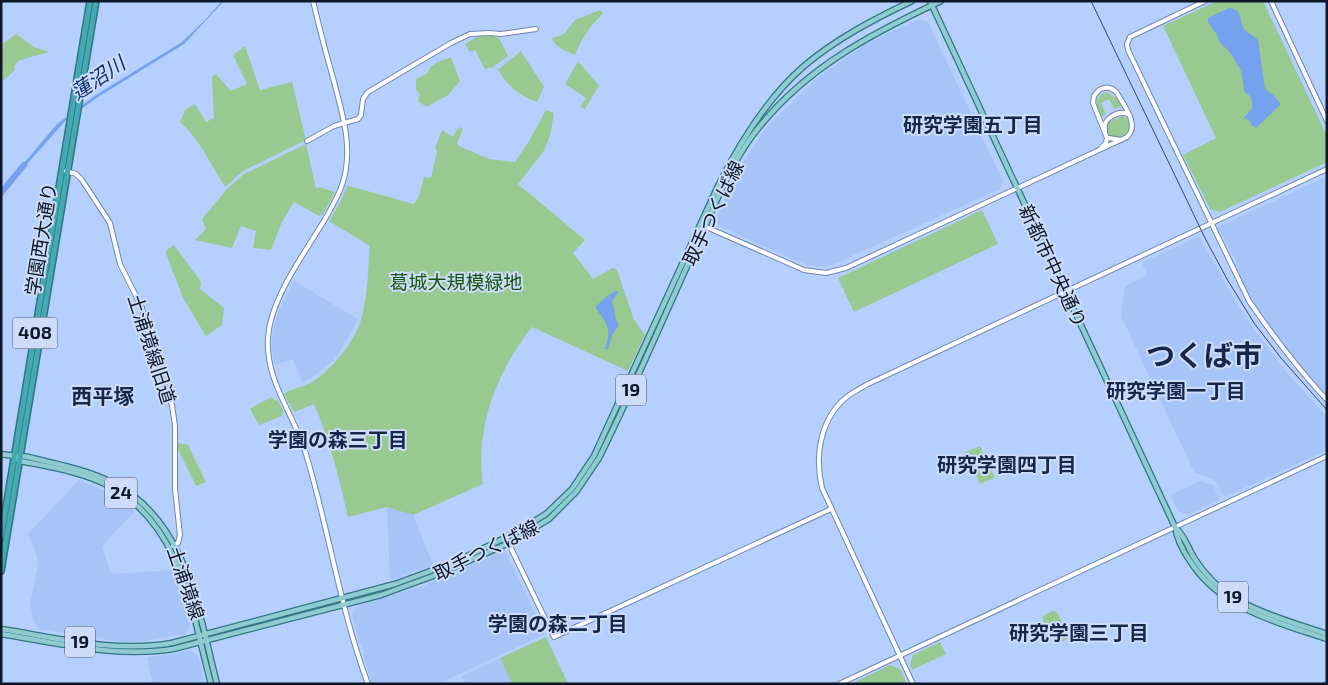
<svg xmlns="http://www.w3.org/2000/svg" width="1328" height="685" font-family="'Exo 2','Noto Sans JP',sans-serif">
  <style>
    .built { fill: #a7c4f9 }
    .green { fill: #97c990 }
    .water { fill: #76a1ee }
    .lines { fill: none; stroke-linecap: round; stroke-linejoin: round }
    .stream { stroke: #76a1ee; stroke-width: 1 }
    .river { stroke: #76a1ee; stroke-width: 6 }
    .minor-casing { stroke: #6e86b1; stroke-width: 6 }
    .major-casing { stroke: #317680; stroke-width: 7 }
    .highway-casing { stroke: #317680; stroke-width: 8 }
    .minor { stroke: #fff; stroke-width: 4 }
    .major { stroke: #8fcbd0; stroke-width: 4.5 }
    .highway { stroke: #44a9b0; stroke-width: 5 }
    .rail { stroke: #394860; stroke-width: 1 }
    .labels { text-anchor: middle; stroke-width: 4; stroke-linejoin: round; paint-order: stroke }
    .shield { fill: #ccdcf9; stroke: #465266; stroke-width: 1 }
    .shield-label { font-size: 18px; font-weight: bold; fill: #0d1727 }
    .street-label { font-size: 19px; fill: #0d1727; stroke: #ccdcf9 }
    .park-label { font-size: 19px; fill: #14550b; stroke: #ccdcf9 }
    .water-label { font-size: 20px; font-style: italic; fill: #092d6f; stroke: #ccdcf9 }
    .neighbourhood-label { font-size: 20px; font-weight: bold; fill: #15284c; stroke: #ccdcf9 }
    .quarter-label { font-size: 21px; font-weight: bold; fill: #15284c; stroke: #ccdcf9 }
    .town-label { font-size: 29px; font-weight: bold; fill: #15284c; stroke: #ccdcf9 }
  </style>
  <rect width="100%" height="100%" fill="#b5d0fe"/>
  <!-- built -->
  <g class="built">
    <polygon points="919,19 928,22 1003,181 1000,189 830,266 817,267 801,263 719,226 716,219 739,169 766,128 817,78 867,43"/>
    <polygon points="1327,176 1327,398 1277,339 1250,300 1233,266 1237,263 1218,227"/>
    <polygon points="1199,236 1233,297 1254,329 1288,374 1327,417 1327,450 1225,497 1224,497 1216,481 1194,472 1121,316 1125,286 1147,275 1142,263"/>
    <polygon points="294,281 358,319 348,338 334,360 311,378 302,383 293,359 274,365 272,349 272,334 278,312"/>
    <polygon points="79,480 107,492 125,502 135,511 102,546 111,574 173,570 190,626 185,634 140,642 122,642 38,629 33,619 30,603 38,566 37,556 28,534"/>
    <polygon points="1200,481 1213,485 1219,498 1218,501 1187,515 1178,511 1170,495"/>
    <polygon points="387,507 413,515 433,565 390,580"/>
    <polygon points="505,550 545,634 438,684 372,684 352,615 357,606 423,586"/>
    <polygon points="546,637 568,684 466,684 462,676"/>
    <polygon points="189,650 198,655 205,684 153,684 147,657 169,655"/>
  </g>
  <!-- green -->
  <g class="green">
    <polygon points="1217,1 1263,1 1327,136 1327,162 1220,212 1210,209 1183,155 1216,138 1163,26"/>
    <path d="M600,10L603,14C590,25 581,40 575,55C566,51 555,48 552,38L564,34L575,20Z"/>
    <polygon points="16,34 34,47 49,52 20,60 16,63 14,68 15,70 3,81 1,45"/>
    <polygon points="487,34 499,38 508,56 493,67 485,69 475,50 470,52 465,44 480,35"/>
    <path d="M245,46L260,90L292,82L306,140L243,171L225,187C211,165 200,139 180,122L185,110L195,104L206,122L214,118L212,77L216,74L231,91L247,84L233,55Z"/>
    <path d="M521,51L544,87L537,102C519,96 508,86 498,70Z"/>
    <path d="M451,57L460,81L448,95L426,107L418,101L420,94L416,90V79L428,73C430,63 442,61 451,57Z"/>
    <polygon points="578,61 599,86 585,109 580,107 586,98 565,84"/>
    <path d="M1107,92L1114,97H1117L1122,106L1114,109L1109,99L1101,103L1106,114L1101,117C1097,109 1094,103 1100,95Z"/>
    <path d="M546,110L554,113L550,136L543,152L518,184L585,240L573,253L593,279L613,268L617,270L634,320L645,335L628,371L532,327C497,372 475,426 483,484L413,515L387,507L348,517C339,478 330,440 314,404L294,412L284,394C292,388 303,387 312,382C332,370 357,339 362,316C368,293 368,269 370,246L329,221L341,201L347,186H349L414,204L419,196L424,177L431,178L437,151L435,148L442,130L453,137L459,127L463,129L457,143L459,146L489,159L515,162L529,141Z"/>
    <path d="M1122,116C1130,118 1130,127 1127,133L1118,138L1109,136L1105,128L1107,123Z"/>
    <polygon points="306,144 316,189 319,187 335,192 323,214 319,216 294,202 281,224 271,250 253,248 256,231 241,226 232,248 195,240 206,229 202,219 227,189 244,174"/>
    <polygon points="982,210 998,244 854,312 838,278"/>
    <polygon points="174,245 201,282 200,289 224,308 222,325 206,336 183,298 165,251"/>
    <polygon points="272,397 274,400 278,401 283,411 282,416 259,425 250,409 256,405"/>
    <polygon points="178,443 188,445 206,482 196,486 179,451 177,451"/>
    <polygon points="980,446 994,476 994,478 980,484 964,453"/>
    <polygon points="1052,611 1057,612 1069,638 1056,645 1042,618 1043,616"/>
    <polygon points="546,637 568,684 512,684 500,658"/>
    <polygon points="940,642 946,654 912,670 910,665 913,655"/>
    <polygon points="890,665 900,669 907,684 851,684"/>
  </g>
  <!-- water -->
  <g class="water">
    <polygon points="222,1 224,1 184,44 98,97 65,121 21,171 19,169 57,124 96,95 182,42 204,21"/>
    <path d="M1229,8C1244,9 1238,22 1245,30C1249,34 1254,36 1258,40L1265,89L1273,95L1281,104L1256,128L1251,124L1250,121L1244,118L1253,107L1251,97L1244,91L1242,74L1240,69L1231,54L1219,41L1217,35L1208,22V18Z"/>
    <path d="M616,291H619L612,302C616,311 613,317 619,325L612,335L608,349H605C609,335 611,330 602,317C599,313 597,311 596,306L610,294Z"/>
  </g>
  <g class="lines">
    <!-- stream -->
    <polyline class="stream" points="1321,684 1327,680"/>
    <!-- river -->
    <polyline class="river" points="1,193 24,165"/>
    <defs>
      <g id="minor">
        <path d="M313,1C319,26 325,50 332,74C341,110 354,145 343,182C339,195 332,207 325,219C305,253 271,297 268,337C265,381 294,414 306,454C329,530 340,609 368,684"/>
        <path d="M1205,1L1130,37L1127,44L1128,50L1249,301C1273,336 1298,369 1327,400"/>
        <polyline points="1271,1 1327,121"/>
        <path d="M1105,130C1102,119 1118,110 1128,114"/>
        <polyline points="1109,138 1121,140"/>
        <polyline points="307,141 334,126 358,119 361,115 363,99 368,92 451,43 470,34 489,33 501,34 536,29"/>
        <polyline points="66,171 76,174 82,180 110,223 120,264 142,308 160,373 172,405 175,426 175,489 180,535 178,543 173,546"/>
        <path d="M704,226L804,270L826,273L846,268L1127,137C1140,125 1124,106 1117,93C1112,87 1106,86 1099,90L1094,96L1093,103L1107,138L1106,143L1101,148"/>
        <polyline points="506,538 554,637 831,509"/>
        <polyline points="839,684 1327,456"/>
        <path d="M913,684L822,488C815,458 819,424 842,401C849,394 859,389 868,384L1327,169"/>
      </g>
      <g id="major">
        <path d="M930,1L1175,527C1177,539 1183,551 1190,561C1221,609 1276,622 1327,639"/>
        <path d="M1,454C10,456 19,455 28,457C56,464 85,469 111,482C187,519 198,611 217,684"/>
        <path d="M17,459L20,461C50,467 84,472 111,487C182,525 192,613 211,684"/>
        <path d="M1175,527C1184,535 1187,545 1193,556C1198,564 1203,571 1209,577C1236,608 1289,621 1327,634"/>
        <path d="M1,629C58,638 115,653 172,643L395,584L455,562L511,535L546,514L572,489L594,456L718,186C740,142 767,98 804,66C836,39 874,19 912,1"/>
        <path d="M1,634C58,643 116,658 173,649L381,595L433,576L457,566L509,543L549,519L576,492L599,458C634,388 665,314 698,242C716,203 732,159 760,126C809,66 873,33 941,1"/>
      </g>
      <g id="highway">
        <polyline points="1,537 90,1"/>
        <polyline points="1,571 96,1"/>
      </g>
    </defs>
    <!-- minor casing -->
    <use href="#minor" class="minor-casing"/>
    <!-- major casing -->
    <use href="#major" class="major-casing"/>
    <!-- highway casing -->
    <use href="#highway" class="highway-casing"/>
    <!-- minor -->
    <use href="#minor" class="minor"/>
    <!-- major -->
    <use href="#major" class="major"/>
    <!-- highway -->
    <use href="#highway" class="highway"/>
    <!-- rail -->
    <polyline class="rail" points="1091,1 1206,240 1227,279 1254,323 1281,358 1327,410"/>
  </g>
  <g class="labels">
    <!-- shield labels -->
    <g class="shield">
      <rect x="12.5" y="317.5" width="45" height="31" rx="4"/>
      <rect x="616" y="374.5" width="30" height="31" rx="4"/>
      <rect x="105" y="477.5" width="32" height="31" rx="4"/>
      <rect x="1218" y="581.5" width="30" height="31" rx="4"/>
      <rect x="65" y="626.5" width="30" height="31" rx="4"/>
    </g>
    <g class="shield-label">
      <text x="35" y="339">408</text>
      <text x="631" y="396">19</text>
      <text x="121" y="499">24</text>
      <text x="1233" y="603">19</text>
      <text x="80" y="648">19</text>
    </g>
    <!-- street labels -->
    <g class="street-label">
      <text transform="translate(713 213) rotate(-64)" y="7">取手つくば線</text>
      <text transform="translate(41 239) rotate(-81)" y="7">学園西大通り</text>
      <text transform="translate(1053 266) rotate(65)" y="7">新都市中央通り</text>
      <text transform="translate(152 349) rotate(72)" y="7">土浦境線旧道</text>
      <text transform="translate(486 550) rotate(-26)" y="7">取手つくば線</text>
      <text transform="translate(186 583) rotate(71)" y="7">土浦境線</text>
    </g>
    <!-- park labels -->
    <g class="park-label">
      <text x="456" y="289">葛城大規模緑地</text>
    </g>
    <!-- water labels -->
    <g class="water-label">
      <text transform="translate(98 78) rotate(-34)" y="7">蓮沼川</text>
    </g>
    <!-- neighbourhood labels -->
    <g class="neighbourhood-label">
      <text x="973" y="132">研究学園五丁目</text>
      <text x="1176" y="398">研究学園一丁目</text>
      <text x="338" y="447">学園の森三丁目</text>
      <text x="1007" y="472">研究学園四丁目</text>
      <text x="558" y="631">学園の森二丁目</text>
      <text x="1079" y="640">研究学園三丁目</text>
    </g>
    <!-- quarter labels -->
    <g class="quarter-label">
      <text x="103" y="404">西平塚</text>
    </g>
    <!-- town labels -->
    <g class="town-label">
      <text x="1204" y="366">つくば市</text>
    </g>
  </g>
  <!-- border -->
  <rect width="1328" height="685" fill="none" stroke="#0d1727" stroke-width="5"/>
</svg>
